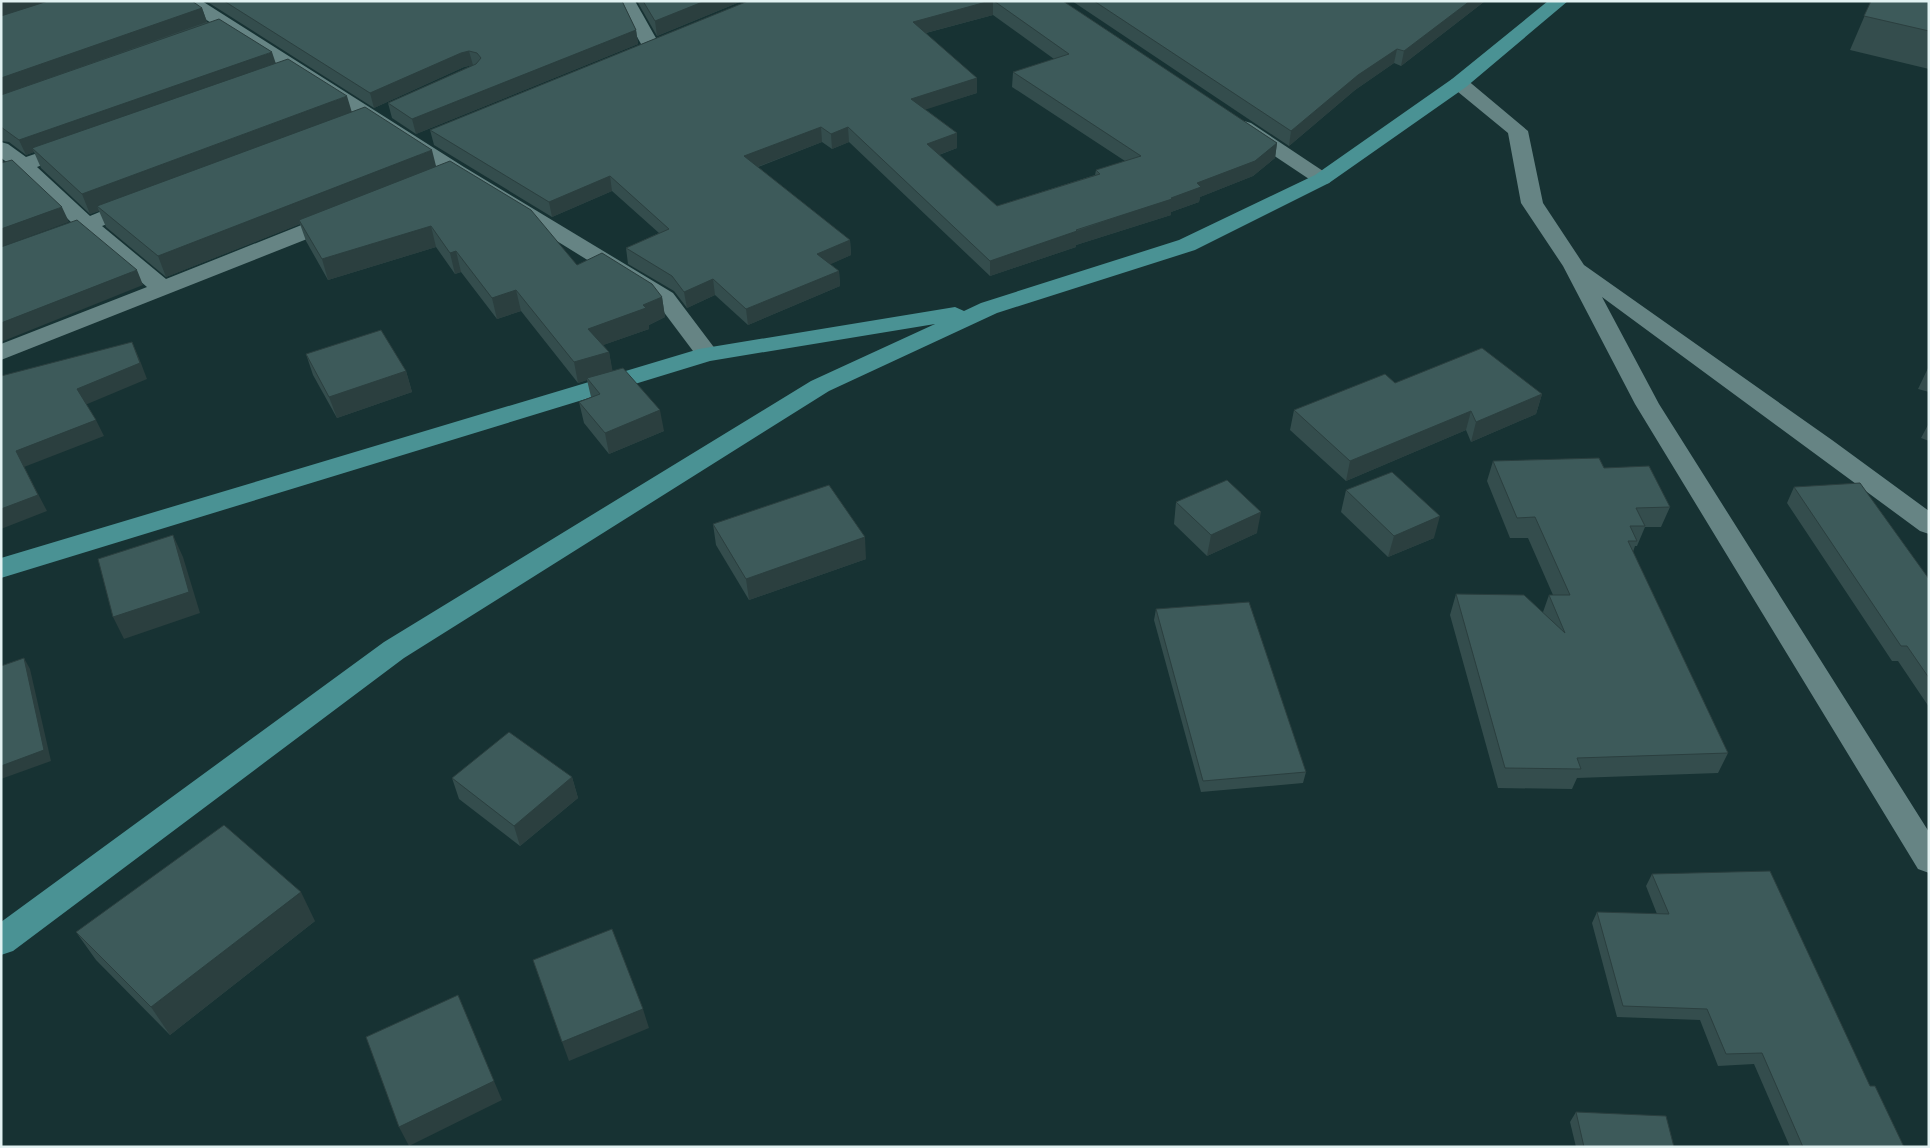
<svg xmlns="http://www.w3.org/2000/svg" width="1930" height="1148" font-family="'DejaVu Sans',sans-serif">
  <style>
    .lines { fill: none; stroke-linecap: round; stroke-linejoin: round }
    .minor { fill: #668484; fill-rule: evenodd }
    .major { fill: #4a9294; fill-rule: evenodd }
    .wall { fill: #344d4d; fill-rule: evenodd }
    .shaded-wall { fill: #2b3f3f }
    .building { fill: #3d5a5a; stroke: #2b3f3f }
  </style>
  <rect width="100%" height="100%" fill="#173233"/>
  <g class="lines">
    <!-- minor -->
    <g class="minor">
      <polygon points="180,1 202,1 464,167 673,293 719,354 715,359 707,361 699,359 657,303 450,175 183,5"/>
      <polygon points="617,1 635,1 661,47 659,51 652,53 645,51"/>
      <polygon points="1459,77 1466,79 1528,131 1543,203 1584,265 1832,440 1929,511 1929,534 1920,531 1602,297 1659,404 1929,832 1929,873 1918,869 1635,404 1563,266 1521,203 1508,133 1452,87 1449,83 1452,79"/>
      <polygon points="1244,121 1251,123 1329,175 1332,179 1329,183 1322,185 1315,183 1237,131 1234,127 1237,123"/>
      <path d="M73,141L80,143L83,147L80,151L37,167L90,216C106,210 128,196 146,200L149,205L146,210L102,226L166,279L329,214L337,213L345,214L348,219L345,224L1,360V344L147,287L84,233L1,264V249L72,223L20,173L1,179V166L8,163L1,158V142L8,144L26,157Z"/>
    </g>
    <!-- major -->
    <polygon class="major" points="1548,1 1568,1 1466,87 1329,183 1195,250 997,313 829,391 404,658 13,951 1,955 1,922 384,642 811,381 935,324 710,361 1,578 1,558 699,349 955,307 964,311 981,303 1179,240 1315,175 1452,79"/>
  </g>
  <!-- wall -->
  <g class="wall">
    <polygon points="1,1 202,8 207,22 276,63 436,166 577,265 662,297 665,317 649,325 649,329 603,345 609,352 612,371 664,431 609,454 584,423 579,402 591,397 587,380 578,383 521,311 497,319 461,272 455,274 436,247 328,280 306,241 300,224 166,277 106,227 99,211 90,214 41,168 34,152 26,155 9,142 1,141"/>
    <polygon points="206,1 622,1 636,30 638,44 416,134 392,118 388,103 473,65 464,67 374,108"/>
    <polygon points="637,1 742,1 657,36"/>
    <path d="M748,1H1063L1277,143L1275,158L1253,176L1200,197L1199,202L1171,212V215L1076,245V247L990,276L849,142L832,149L822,142L758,167L850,240L851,255L830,264L839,271L840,286L748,325L715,295L687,308L674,291L628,264L626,248L659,233L612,191L552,217L434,145L430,130ZM993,15L1054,59L1013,72L1012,87L1125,161L1096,170L1095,175L997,206L939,155L957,148V133L925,109L977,93L926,33Z"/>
    <polygon points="1072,1 1485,1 1401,66 1394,63 1355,90 1289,146"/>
    <polygon points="1871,1 1929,1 1929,69 1850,50"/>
    <polygon points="306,354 406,371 412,392 337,418 313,375"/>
    <polygon points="1929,366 1929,392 1918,389"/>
    <polygon points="1395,383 1542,394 1536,414 1471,442 1466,430 1346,481 1290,430 1294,410"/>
    <polygon points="1929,423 1929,441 1921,438"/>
    <polygon points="1493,461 1604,468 1670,507 1661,527 1645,527 1637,546 1635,546 1633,552 1728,753 1718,773 1577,778 1572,789 1498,788 1450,615 1456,594 1543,612 1549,595 1553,595 1528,538 1510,538 1487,481"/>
    <polygon points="1794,487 1929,579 1929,707 1898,661 1892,661 1787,503"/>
    <polygon points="1346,490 1434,538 1388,557 1341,512"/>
    <polygon points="1176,502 1257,533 1207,556 1174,524"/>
    <polygon points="713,524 866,559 749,600 716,545"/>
    <polygon points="1156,609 1306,772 1303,783 1201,792 1154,620"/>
    <polygon points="572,777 578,798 520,846 459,799 452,778"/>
    <polygon points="1652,874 1870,1086 1904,1147 1790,1147 1754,1064 1718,1066 1700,1020 1617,1017 1592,923 1597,912 1657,914 1646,886"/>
    <polygon points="315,921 170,1035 96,960 76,932"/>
    <polygon points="1576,1112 1674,1147 1576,1147 1570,1122"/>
  </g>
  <!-- shaded-wall -->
  <g class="shaded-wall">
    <polygon points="2,1 50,1 1,18 1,2"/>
    <polygon points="705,1 742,1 657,36 655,21"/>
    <polygon points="990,1 993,1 993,15 914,36 913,22"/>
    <polygon points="1470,1 1485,1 1401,66 1404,51"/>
    <polygon points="202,8 207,22 1,95 1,78"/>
    <polygon points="636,30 638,44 416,134 412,119"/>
    <polygon points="1397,49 1394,63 1355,90 1289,146 1291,131 1358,75"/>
    <polygon points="469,51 473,65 464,67 374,108 370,93 461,53"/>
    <polygon points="272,52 277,67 32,148 34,152 26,155 19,140"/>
    <polygon points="977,78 977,93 912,114 911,99"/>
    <polygon points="347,96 353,116 97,206 99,211 90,214 82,194"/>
    <polygon points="821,127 822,142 746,171 744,156"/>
    <polygon points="848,127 849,142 832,149 831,134"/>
    <polygon points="957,133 957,148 927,159 927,144"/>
    <polygon points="1277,143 1275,158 1253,176 1200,197 1199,202 1171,212 1171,215 1076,245 1076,247 990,276 990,261 1171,198 1197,183"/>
    <polygon points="432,150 437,170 299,220 300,224 166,277 158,256"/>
    <polygon points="1,156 4,163 1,165"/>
    <polygon points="610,176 612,191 552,217 549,202"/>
    <polygon points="62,207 69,222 1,247 1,229"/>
    <polygon points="431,226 436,247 328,280 322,259"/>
    <polygon points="850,240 851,255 818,270 817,254"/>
    <polygon points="456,251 461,272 455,274 450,253"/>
    <polygon points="137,270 143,285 1,342 1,323"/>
    <polygon points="839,271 840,286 748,325 746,309"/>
    <polygon points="713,279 715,295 687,308 684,292"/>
    <polygon points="516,290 521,311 497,319 492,298"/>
    <polygon points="662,297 665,317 649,325 649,329 592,349 588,329"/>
    <polygon points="132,342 139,358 147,379 85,405 77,389"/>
    <polygon points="609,352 613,373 587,378 587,380 578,383 574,362"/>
    <polygon points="406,371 412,392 337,418 329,397"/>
    <polygon points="1542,394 1536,414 1471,442 1476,422"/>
    <polygon points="660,410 664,431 609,454 605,433"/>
    <polygon points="1471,411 1466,430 1346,481 1350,461"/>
    <polygon points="96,420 104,436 24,467 47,511 1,529 1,509 16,451"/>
    <polygon points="1261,512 1257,533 1207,556 1211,535"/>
    <polygon points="1440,516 1434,538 1388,557 1394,536"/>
    <polygon points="173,535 183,557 200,613 124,639 113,617"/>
    <polygon points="865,537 866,559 749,600 746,579"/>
    <polygon points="24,658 30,669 51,761 1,779 1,766"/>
    <polygon points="572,777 578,798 520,846 514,826"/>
    <polygon points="301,892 315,921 170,1035 151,1007"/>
    <polygon points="643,1009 649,1028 569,1061 562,1042"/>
    <polygon points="494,1081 502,1100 409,1146 399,1127"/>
  </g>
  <!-- building -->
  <g class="building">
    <polygon points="48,1 192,1 202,8 1,78 1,16"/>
    <polygon points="224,1 622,1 636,30 412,119 388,103 476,64 481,58 477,53 469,51 461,53 370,93"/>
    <polygon points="643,1 705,1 655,21"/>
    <polygon points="748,1 990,1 913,22 977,78 911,99 957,133 927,144 997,206 1100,174 1096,170 1141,156 1013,72 1069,54 994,1 1063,1 1277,143 1255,161 1197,183 1201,187 1171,198 1172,199 1076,230 1077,231 990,261 848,127 831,134 821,127 744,156 850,240 817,254 839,271 746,309 713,279 684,292 672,276 626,248 669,229 610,176 549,202 430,130"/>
    <polygon points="1094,1 1470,1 1404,51 1397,49 1358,75 1291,131"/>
    <polygon points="1871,1 1929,1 1929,31 1864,16"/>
    <polygon points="219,19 272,52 19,140 1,127 1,95"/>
    <polygon points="288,59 347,96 82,194 32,148"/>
    <polygon points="365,107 432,150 158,256 97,206"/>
    <polygon points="12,160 62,207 1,229 1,163"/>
    <polygon points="450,161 531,210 577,265 602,253 652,284 662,297 643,305 646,308 588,329 609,352 574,362 516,290 492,298 456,251 450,253 431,226 322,259 299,220"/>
    <polygon points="77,220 137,270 1,323 1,247"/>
    <polygon points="381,330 406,371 329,397 306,354"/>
    <polygon points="132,342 140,363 77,389 96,420 16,451 38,495 1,509 1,376"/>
    <polygon points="1482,348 1542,394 1476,422 1471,411 1350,461 1294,410 1385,374 1395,383"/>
    <polygon points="623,368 660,410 605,433 579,402 600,394 587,378"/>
    <polygon points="1599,458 1604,468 1649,466 1670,507 1636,508 1645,526 1630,526 1637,541 1628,541 1728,753 1577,758 1581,769 1505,768 1456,594 1524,595 1565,633 1549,595 1570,595 1535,517 1517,518 1493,461"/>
    <polygon points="1392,472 1440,516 1394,536 1346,490"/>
    <polygon points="1227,480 1261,512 1211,535 1176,502"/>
    <polygon points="1860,483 1929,579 1929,678 1907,646 1901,646 1794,487"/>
    <polygon points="829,485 865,537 746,579 713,524"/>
    <polygon points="173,535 189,592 113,617 98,559"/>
    <polygon points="1249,602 1306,772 1203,781 1156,609"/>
    <polygon points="24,658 44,750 1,766 1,666"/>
    <polygon points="509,732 572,777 514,826 452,778"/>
    <polygon points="224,825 301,892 151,1007 76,932"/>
    <polygon points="1770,871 1870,1086 1875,1086 1904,1147 1803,1147 1762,1053 1726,1054 1707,1009 1623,1006 1597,912 1669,914 1652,874"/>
    <polygon points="612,929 643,1009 562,1042 533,960"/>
    <polygon points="458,995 494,1081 399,1127 366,1037"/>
    <polygon points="1576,1112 1666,1116 1674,1147 1584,1147"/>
  </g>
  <!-- border -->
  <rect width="1930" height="1148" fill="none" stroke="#e2f2f2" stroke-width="5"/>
</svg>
